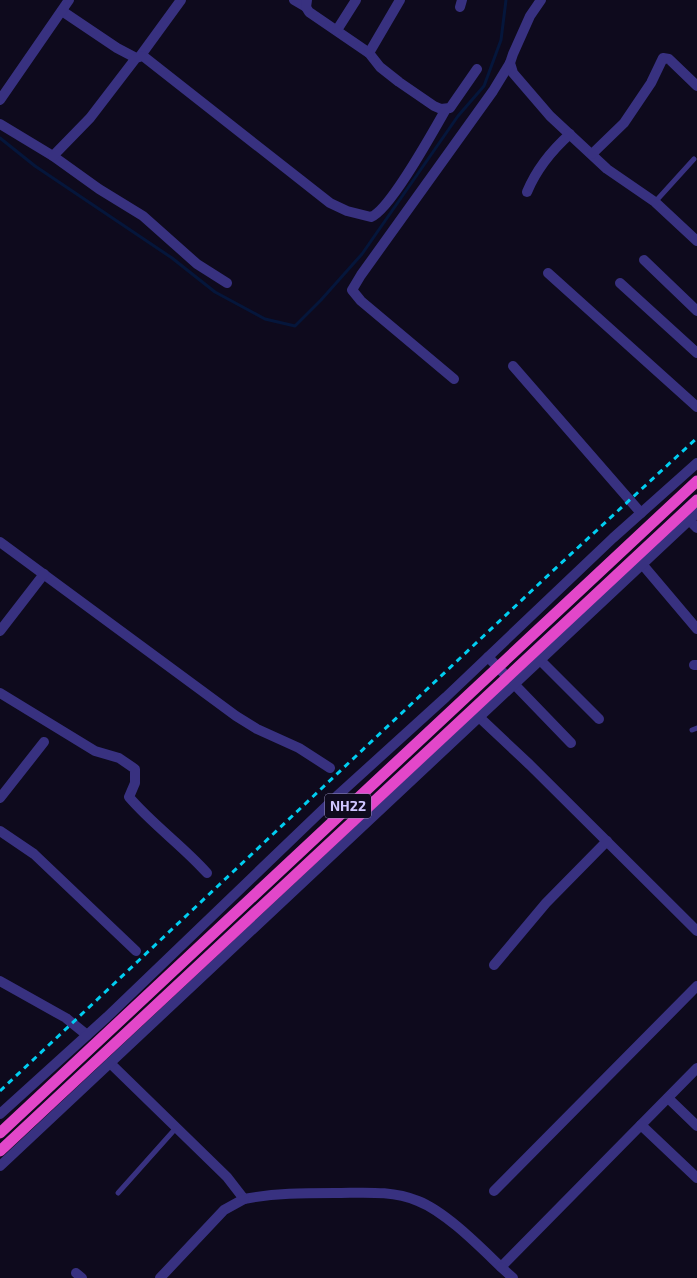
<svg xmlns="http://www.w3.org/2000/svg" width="697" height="1278" font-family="'Exo 2',sans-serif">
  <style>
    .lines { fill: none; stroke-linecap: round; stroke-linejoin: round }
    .stream { stroke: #05163b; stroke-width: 3 }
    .service { stroke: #383180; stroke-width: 5 }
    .minor { stroke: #383180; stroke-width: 10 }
    .tertiary { stroke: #383180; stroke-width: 10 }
    .rail { stroke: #00cef1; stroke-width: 3; stroke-dasharray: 6 5; stroke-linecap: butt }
    .trunk-bridge { stroke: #e247c9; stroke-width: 11 }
    .labels { text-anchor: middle; stroke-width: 4; stroke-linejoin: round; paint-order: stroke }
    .shield { fill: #0e0a1d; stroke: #958ebb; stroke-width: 1 }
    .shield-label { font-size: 14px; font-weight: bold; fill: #cfc6ff }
  </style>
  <rect width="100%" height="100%" fill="#0e0a1d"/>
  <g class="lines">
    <!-- stream -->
    <polyline class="stream" points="0,138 35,166 172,258 215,292 265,319 295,326 321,300 362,254 458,116 484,86 501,40 506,0"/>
    <!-- service -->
    <g class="service">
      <polyline points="655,202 694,159"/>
      <polyline points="692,730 697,728"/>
      <polyline points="118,1193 176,1128"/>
    </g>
    <!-- minor -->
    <g class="minor">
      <polyline points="294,0 306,7"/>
      <polyline points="307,0 306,7 309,12 369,53 380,67 399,82 434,106 441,109 450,108 477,69"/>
      <polyline points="541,0 530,16 513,54 510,63 513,73 550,116 607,169 655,202 697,241"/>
      <polyline points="460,7 462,0"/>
      <polyline points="62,11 117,48 136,58"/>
      <polyline points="337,30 356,0"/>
      <polyline points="369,53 400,0"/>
      <polyline points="141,55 181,0"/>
      <polyline points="0,100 69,0"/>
      <polyline points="0,124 53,156 99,189 143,216 197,264 227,283"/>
      <polyline points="592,154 624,123 651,83 663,58 669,59 697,86"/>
      <path d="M53,156L90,118L136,58L143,56L330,203L347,211L371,217C390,210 434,130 446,109"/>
      <path d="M527,192C537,168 551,151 570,134"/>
      <polyline points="644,260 697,311"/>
      <polyline points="548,273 697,407"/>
      <polyline points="620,283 697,353"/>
      <polyline points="513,366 641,513"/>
      <polyline points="454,379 361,301 352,290 361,275 493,91 510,63"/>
      <polyline points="689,520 697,528"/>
      <polyline points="0,542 236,716 257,729 299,748 330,768"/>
      <polyline points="642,564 697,629"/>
      <polyline points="0,631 44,574"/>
      <polyline points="488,657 571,743"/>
      <polyline points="540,660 599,719"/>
      <polyline points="694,665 697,665"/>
      <path d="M0,693L95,751L119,758L135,769V783L129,797C153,825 183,846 207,873"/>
      <polyline points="479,717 530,765 697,931"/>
      <polyline points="0,798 44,742"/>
      <polyline points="0,831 34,854 136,951"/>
      <polyline points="494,965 546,903 607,841"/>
      <polyline points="0,981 66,1018 87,1035"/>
      <path d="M110,1063L227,1177L244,1199C275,1193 303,1193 335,1193C363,1193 391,1190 418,1201C446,1212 480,1247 501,1267L697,1068"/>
      <polyline points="668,1098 697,1126"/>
      <polyline points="641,1125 697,1178"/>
      <polyline points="494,1191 697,986"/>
      <polyline points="501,1267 513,1278"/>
      <polyline points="76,1273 82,1278"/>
      <polyline points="160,1278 224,1210 244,1199"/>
    </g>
    <!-- tertiary -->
    <g class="tertiary">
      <polyline points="0,1114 107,1017 337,796 446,697 613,538 697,463"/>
      <polyline points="0,1166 697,513"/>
    </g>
    <!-- rail -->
    <polyline class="rail" points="0,1091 558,566 697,438"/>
    <!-- trunk-bridge -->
    <g class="trunk-bridge">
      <polyline points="0,1133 697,481"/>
      <polyline points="0,1151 697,500"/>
    </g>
  </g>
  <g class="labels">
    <!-- shield labels -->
    <rect class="shield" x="325" y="794" width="46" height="24" rx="3"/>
    <g class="shield-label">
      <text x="348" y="811">NH22</text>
    </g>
  </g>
</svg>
